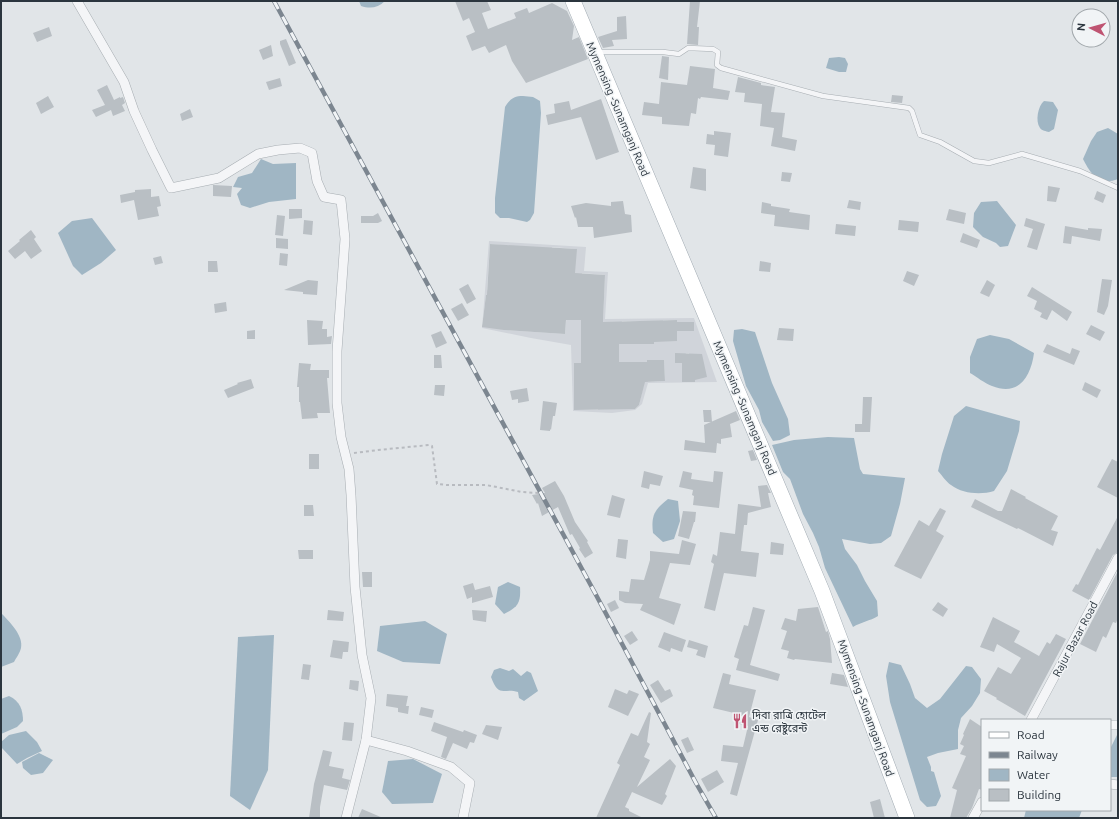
<svg xmlns="http://www.w3.org/2000/svg" width="1119" height="819" font-family="Ubuntu,'Noto Sans Bengali',sans-serif">
  <style>
    .built { fill: #d0d4da; fill-rule: evenodd }
    .water { fill: #a0b6c4 }
    .building { fill: #b9bfc4 }
    .lines { fill: none; stroke-linecap: round; stroke-linejoin: round }
    .service-casing { stroke: #a7adb2; stroke-width: 5.5 }
    .minor-casing { stroke: #a7adb2; stroke-width: 10 }
    .primary-casing { stroke: #a2abb3; stroke-width: 16 }
    .path { stroke: #b8bbc0; stroke-width: 2; stroke-dasharray: 3 3; stroke-linecap: butt }
    .service { stroke: #f4f5f7; stroke-width: 4.5 }
    .minor { stroke: #f4f5f7; stroke-width: 9 }
    .primary { stroke: #fff; stroke-width: 15 }
    .rail-casing { stroke: #7c8690; stroke-width: 4.5 }
    .rail { stroke: #f1f4f6; stroke-width: 3; stroke-dasharray: 9; stroke-linecap: butt }
    .labels { text-anchor: middle; stroke-width: 3; stroke-linejoin: round; paint-order: stroke }
    .street-label { font-size: 11px; fill: #2b353e; stroke: #f1f4f6 }
    .poi-label { font-size: 11px; fill: #2b353e; stroke: #f1f4f6; text-anchor: start }
  </style>
  <rect width="100%" height="100%" fill="#e1e5e8"/>
  <!-- built -->
  <path class="built" d="M489,241L586,247L584,271L608,272L605,319L694,318L717,382L648,383L642,404L635,410L612,413L573,411L571,345L531,338L482,328ZM490,244L513,246L487,291ZM552,247L577,249L548,295ZM582,273L605,275L603,322L580,320ZM486,295L503,296L482,326ZM567,311L565,334L504,330ZM663,320H677V341H663ZM622,321H654V343L622,344ZM619,322V349H581ZM686,353H689L695,382H682V363ZM647,360H664L665,381L648,382ZM612,362H645L644,384L639,405L635,409H612ZM597,363L598,410H574V364Z"/>
  <!-- water -->
  <g class="water">
    <path d="M359,1H385C378,8 370,9 361,6Z"/>
    <polygon points="839,57 845,58 848,64 846,72 839,72 826,68 829,58"/>
    <path d="M523,96L533,97L540,101L541,113L534,213L530,220L527,222L509,218H500L495,213V198L505,107C510,99 514,96 523,96Z"/>
    <path d="M1044,101L1053,102L1058,110L1054,129L1049,132C1046,131 1042,131 1040,128C1035,121 1038,106 1044,101Z"/>
    <path d="M1108,128L1118,134V179C1099,186 1091,175 1083,159L1091,141L1097,132Z"/>
    <polygon points="261,159 273,164 296,163 296,199 269,202 250,208 241,205 237,194 242,188 233,187 238,177 252,173"/>
    <polygon points="997,201 1016,225 1008,246 1000,247 996,243 983,237 973,227 974,213 981,202"/>
    <polygon points="92,218 116,250 101,263 82,275 73,266 58,233 72,221"/>
    <polygon points="742,329 755,332 772,383 788,419 790,435 780,440 773,441 762,422 759,410 746,386 733,341 734,330"/>
    <path d="M990,335L1009,339L1034,353C1031,376 1019,397 992,386C984,383 977,377 970,373V357L977,339Z"/>
    <path d="M966,406L1020,421L1019,431L1007,471L994,491C981,495 963,494 951,485C946,482 942,475 938,471L942,454L954,416Z"/>
    <path d="M828,437L854,438L860,469L863,474L905,478L900,504L891,536L881,543L870,544L842,539L845,549L857,565L865,581L877,601L878,616C870,621 861,622 853,627L825,568L819,547L813,533L803,514L790,479L783,472L772,445L794,440Z"/>
    <path d="M668,499L678,501L680,521L674,539L663,542L653,533C651,516 654,510 668,499Z"/>
    <path d="M508,582L520,587C521,603 518,607 504,614L495,604L498,587Z"/>
    <path d="M1,613C9,621 24,636 21,648C20,653 16,658 14,662L1,667Z"/>
    <polygon points="425,621 447,634 440,664 403,662 377,651 380,626"/>
    <polygon points="274,635 268,770 250,810 230,796 238,637"/>
    <polygon points="889,662 901,665 910,684 915,698 927,708 940,699 966,666 972,667 981,679 980,693 972,706 961,718 958,730 958,749 938,753 927,757 931,767 931,771 934,772 941,796 936,806 927,807 920,800 890,702 886,676"/>
    <path d="M500,668L509,671L513,669L521,676L527,671L531,673L538,691L524,701L519,698L518,692C504,687 499,699 491,677L494,670Z"/>
    <path d="M9,696C20,701 23,710 23,721L17,727L1,734V699Z"/>
    <polygon points="26,731 37,742 42,751 27,758 17,764 1,747 1,742 9,735"/>
    <polygon points="1118,733 1118,777 1110,777 1110,749"/>
    <polygon points="39,753 53,760 43,773 31,775 23,768 22,762"/>
    <polygon points="413,759 442,774 433,803 392,804 382,792 388,761"/>
    <polygon points="1026,810 1082,810 1079,818 1024,818"/>
  </g>
  <!-- building -->
  <g class="building">
    <polygon points="455,1 487,1 491,10 482,13 488,29 516,18 514,13 527,8 529,13 552,3 567,11 574,26 572,40 579,37 588,59 526,83 512,61 506,45 489,53 485,46 472,51 466,36 475,32 469,18 463,21"/>
    <polygon points="690,1 700,1 697,27 699,27 698,45 687,44"/>
    <polygon points="626,16 627,39 612,40 614,46 603,48 598,37 617,31 617,17"/>
    <polygon points="49,27 52,36 37,42 33,33"/>
    <polygon points="286,39 296,63 289,66 280,44 280,41"/>
    <polygon points="271,45 273,56 263,60 259,50"/>
    <polygon points="662,56 669,57 668,80 659,78"/>
    <polygon points="690,66 715,69 713,88 730,91 728,100 701,97 700,99 698,98 696,114 691,113 689,126 662,124 662,117 642,115 644,102 659,104 661,82 687,85"/>
    <polygon points="738,77 761,83 761,85 775,87 771,112 785,113 782,137 797,140 795,151 771,146 774,128 760,126 762,104 744,102 745,93 735,92"/>
    <polygon points="280,78 282,86 269,90 266,82"/>
    <polygon points="107,85 114,100 120,97 120,98 123,97 125,103 122,105 125,111 113,116 111,110 96,117 92,110 105,105 97,90"/>
    <polygon points="892,95 903,96 902,103 891,102"/>
    <polygon points="48,96 54,107 41,114 36,103"/>
    <polygon points="601,99 619,152 596,160 581,117 548,125 546,115 555,113 554,104 569,101 571,110"/>
    <polygon points="190,109 193,117 182,121 180,114"/>
    <polygon points="714,131 731,133 728,157 714,155 715,145 706,144 707,134 714,135"/>
    <polygon points="693,167 706,169 706,191 690,188"/>
    <polygon points="782,172 792,173 790,182 781,181"/>
    <polygon points="213,185 232,186 231,197 213,196"/>
    <polygon points="1048,186 1060,188 1056,202 1047,201"/>
    <polygon points="151,189 151,197 159,196 161,206 157,207 159,216 138,220 134,200 121,203 120,195 135,192 135,190"/>
    <polygon points="1097,191 1106,195 1103,203 1094,199"/>
    <polygon points="849,200 861,202 860,210 847,208"/>
    <polygon points="623,201 625,214 631,215 632,232 594,238 593,227 578,227 576,217 575,218 571,206 586,203 611,206 611,202"/>
    <polygon points="762,202 771,204 771,206 790,209 789,212 810,215 809,230 774,226 775,215 761,213"/>
    <polygon points="289,209 302,209 302,218 289,219"/>
    <polygon points="949,209 966,213 964,224 946,220"/>
    <polygon points="378,213 382,221 378,223 361,223 361,216 373,216"/>
    <polygon points="277,215 285,216 283,236 275,235"/>
    <polygon points="1026,218 1045,224 1037,250 1027,247 1033,229 1024,226"/>
    <polygon points="304,220 313,221 312,235 303,234"/>
    <polygon points="899,220 919,222 918,232 898,230"/>
    <polygon points="836,224 856,226 855,236 835,234"/>
    <polygon points="1065,226 1088,230 1088,228 1102,229 1100,241 1072,236 1071,244 1063,243"/>
    <polygon points="31,230 36,237 34,239 42,251 31,259 25,251 15,259 8,251 20,241 19,240"/>
    <polygon points="963,233 980,240 977,248 960,242"/>
    <polygon points="276,238 288,239 288,249 276,248"/>
    <polygon points="490,244 577,249 575,273 605,275 603,322 677,320 677,322 694,322 694,331 677,331 677,341 654,342 654,344 619,344 619,362 647,362 647,360 664,360 665,381 645,382 639,405 635,409 574,410 574,363 581,363 581,320 566,320 565,334 504,330 482,327 486,295 487,295"/>
    <polygon points="280,253 288,254 287,266 279,265"/>
    <polygon points="161,256 163,263 155,265 153,258"/>
    <polygon points="208,261 217,261 218,272 208,272"/>
    <polygon points="760,261 771,263 770,272 759,271"/>
    <polygon points="907,271 919,275 914,286 903,281"/>
    <polygon points="1102,279 1112,280 1108,306 1104,315 1097,312"/>
    <polygon points="308,280 318,281 317,295 303,294 303,292 284,290"/>
    <polygon points="987,280 995,285 989,297 980,293"/>
    <polygon points="468,284 476,299 467,304 459,289"/>
    <polygon points="1032,287 1072,312 1067,321 1052,310 1047,320 1040,317 1042,313 1034,309 1037,301 1027,296"/>
    <polygon points="226,302 227,311 215,313 214,304"/>
    <polygon points="462,303 469,315 458,321 451,309"/>
    <polygon points="307,320 323,321 322,329 327,329 327,337 332,336 331,344 308,345"/>
    <polygon points="1091,325 1105,332 1100,341 1086,334"/>
    <polygon points="779,328 794,329 793,341 777,340"/>
    <polygon points="255,330 255,339 247,339 247,331"/>
    <polygon points="441,331 447,343 436,348 431,335"/>
    <polygon points="1047,344 1070,354 1072,348 1080,351 1074,365 1043,352"/>
    <polygon points="675,353 702,354 707,377 695,380 695,382 682,382 682,363 675,363"/>
    <polygon points="434,355 441,355 442,368 434,368"/>
    <polygon points="299,363 311,364 310,370 329,370 329,378 327,378 330,413 317,413 318,418 302,419 300,402 299,402 299,387 297,387"/>
    <polygon points="251,379 254,388 228,398 224,390 238,384 237,383"/>
    <polygon points="1085,382 1101,390 1097,398 1082,390"/>
    <polygon points="435,385 445,385 444,396 434,395"/>
    <polygon points="527,388 529,401 518,403 518,399 512,400 510,391"/>
    <polygon points="863,397 872,397 870,432 855,432 855,424 862,424"/>
    <polygon points="543,401 557,403 555,416 553,416 551,430 550,429 550,431 540,430"/>
    <polygon points="703,410 711,410 712,422 704,422"/>
    <polygon points="736,411 740,420 730,424 732,437 721,439 721,444 717,443 716,453 684,450 685,440 705,443 704,425"/>
    <polygon points="753,450 757,460 751,461 748,451"/>
    <rect x="309" y="454" width="10" height="15"/>
    <polygon points="1112,459 1118,462 1118,498 1097,487"/>
    <polygon points="644,471 663,476 660,486 650,484 649,489 641,487"/>
    <polygon points="683,471 692,473 691,479 713,482 714,471 723,472 719,508 693,505 694,496 692,495 693,490 679,487"/>
    <polygon points="555,481 564,496 575,522 588,541 587,542 593,553 585,558 579,549 580,548 572,534 570,535 558,507 542,516 538,503 537,504 532,495 545,493 542,488"/>
    <polygon points="767,485 771,493 768,493 771,507 748,513 747,525 744,525 741,551 759,553 756,577 724,573 715,611 704,608 714,564 711,562 713,554 717,556 720,532 735,534 738,504 761,507 758,486"/>
    <polygon points="1011,489 1026,497 1025,498 1058,516 1051,530 1058,532 1053,546 1018,528 1017,529 971,507 975,499 998,511 1002,511"/>
    <polygon points="612,495 625,499 620,518 607,515"/>
    <polygon points="304,505 313,505 314,516 304,516"/>
    <polygon points="940,508 946,511 936,531 944,536 921,579 894,566 919,520 929,526"/>
    <polygon points="683,511 696,512 695,522 694,522 689,539 678,536"/>
    <polygon points="1118,516 1118,552 1113,555 1089,600 1072,591 1076,584 1078,585 1097,548 1100,550"/>
    <polygon points="618,539 628,540 626,559 616,557"/>
    <polygon points="682,540 696,544 690,565 670,563 659,598 681,604 674,625 640,610 643,604 625,603 619,600 619,591 629,592 631,579 644,580 650,560 650,551 679,554"/>
    <polygon points="771,542 784,544 783,555 770,554"/>
    <polygon points="298,550 313,550 313,559 299,559"/>
    <polygon points="1118,571 1118,618 1116,623 1113,622 1106,638 1103,636 1096,652 1080,644"/>
    <polygon points="362,572 372,572 372,587 363,587"/>
    <polygon points="473,583 475,590 490,586 493,597 472,603 472,597 467,599 463,586"/>
    <polygon points="615,600 619,608 611,612 607,604"/>
    <polygon points="938,602 948,609 943,617 932,610"/>
    <polygon points="753,607 765,610 750,665 780,674 778,681 736,670 739,659 734,657 737,647 744,625 748,626"/>
    <polygon points="818,607 826,632 828,631 830,639 832,663 795,659 794,660 787,658 789,651 781,649 787,631 781,629 785,618 796,621 798,609"/>
    <polygon points="328,610 344,612 343,621 327,620"/>
    <polygon points="472,610 487,611 486,622 473,620"/>
    <polygon points="993,617 1020,631 1014,642 1039,656 1047,642 1050,644 1056,634 1066,639 1025,716 1003,703 996,699 997,698 984,691 998,667 1011,674 1021,658 997,644 994,652 980,647"/>
    <polygon points="632,631 638,640 630,645 624,636"/>
    <polygon points="664,632 686,640 682,652 671,648 670,652 658,647"/>
    <polygon points="333,640 349,642 348,652 343,652 342,659 330,657"/>
    <polygon points="689,640 708,646 705,658 696,655 698,650 687,647"/>
    <polygon points="303,664 311,665 309,680 301,679"/>
    <polygon points="723,673 731,675 729,684 756,690 749,717 758,720 737,796 730,794 738,763 721,761 723,745 743,747 748,726 735,723 737,715 734,713 713,708"/>
    <polygon points="832,673 844,675 848,687 830,684"/>
    <polygon points="350,680 359,681 358,691 349,689"/>
    <polygon points="658,680 665,691 670,689 673,696 661,703 650,685"/>
    <polygon points="615,689 627,694 629,690 639,694 628,716 608,707"/>
    <polygon points="387,694 408,696 406,706 409,706 408,714 398,712 398,708 386,706"/>
    <polygon points="421,707 434,710 432,718 419,715"/>
    <polygon points="649,712 651,713 647,742 650,744 644,757 650,760 637,787 670,759 676,766 665,794 667,796 662,805 632,792 625,807 629,809 629,811 643,818 596,818 620,765 617,763 631,733 638,736"/>
    <polygon points="970,719 982,727 982,790 979,789 972,808 966,818 950,818 957,790 952,788 966,756 960,754 964,746 960,744 964,735 963,734"/>
    <polygon points="344,722 354,723 352,741 342,740"/>
    <polygon points="434,722 463,732 464,730 477,735 474,743 470,742 467,749 453,743 446,759 441,757 447,737 431,731"/>
    <polygon points="486,725 502,727 498,740 482,734"/>
    <polygon points="688,737 694,750 687,753 681,740"/>
    <polygon points="323,750 332,752 329,766 344,769 342,778 350,780 347,790 324,785 320,807 320,818 309,818 314,784"/>
    <polygon points="717,770 724,782 708,792 701,779"/>
    <polygon points="880,799 885,818 874,818 870,802"/>
    <polygon points="362,809 383,818 358,818"/>
  </g>
  <g class="lines">
    <defs>
      <polyline id="service" points="598,52 663,52 679,54 688,48 713,49 718,52 717,65 721,68 823,96 909,108 912,111 920,135 940,142 974,161 989,163 1022,154 1080,171 1118,188"/>
      <g id="minor">
        <polyline points="77,1 124,82 134,111 152,150 171,188 219,178 258,154 278,150 300,148 312,153 317,181 324,197 341,200 345,239 337,351 337,403 341,437 349,469 351,495 355,587 362,655 371,698 366,740 407,751 451,767 470,783 463,818"/>
        <polyline points="1031,720 1118,558"/>
        <polyline points="1110,725 1118,725"/>
        <polyline points="1110,784 1118,785"/>
        <polyline points="346,818 366,740"/>
        <polyline points="973,818 982,802"/>
      </g>
      <polyline id="primary" points="573,1 822,591 907,818"/>
    </defs>
    <!-- service casing -->
    <use href="#service" class="service-casing"/>
    <!-- minor casing -->
    <use href="#minor" class="minor-casing"/>
    <!-- primary casing -->
    <use href="#primary" class="primary-casing"/>
    <!-- path -->
    <polyline class="path" points="354,453 378,450 429,445 432,446 437,484 447,485 486,485 522,492 538,493"/>
    <!-- service -->
    <use href="#service" class="service"/>
    <!-- minor -->
    <use href="#minor" class="minor"/>
    <!-- primary -->
    <use href="#primary" class="primary"/>
    <defs>
      <polyline id="rail" points="274,1 595,593 696,783 716,818"/>
    </defs>
    <!-- rail casing -->
    <use href="#rail" class="rail-casing"/>
    <!-- rail -->
    <use href="#rail" class="rail"/>
  </g>
  <!-- icons -->
  <defs>
    <symbol id="restaurant-bare" viewBox="-9 -9 18 18"><path d="M-5-6h1v4h1v-4h1v4h1v-4h1v5L-1.5 .5V6h-2V.5L-5-1ZM5-6V6H3V1.5H1.5Q1.5-4 5-6Z" fill="#bf5472" stroke="#f1f4f6" stroke-width="2.5" paint-order="stroke"/></symbol>
  </defs>
  <g fill-rule="evenodd">
    <use href="#restaurant-bare" x="729" y="710" width="22" height="22"/>
  </g>
  <g class="labels">
    <!-- street labels -->
    <g class="street-label">
      <text transform="translate(618 109) rotate(67)" y="4">Mymensing -Sunamganj Road</text>
      <text transform="translate(745 408) rotate(67)" y="4">Mymensing -Sunamganj Road</text>
      <text transform="translate(1075 639) rotate(-62)" y="4">Rajur Bazar Road</text>
      <text transform="translate(866 708) rotate(70)" y="4">Mymensing -Sunamganj Road</text>
    </g>
    <!-- poi labels -->
    <g class="poi-label">
      <text x="752" y="719">দিবা রাত্রি হোটেল<tspan x="752" dy="13">এন্ড রেষ্টুরেন্ট</tspan></text>
    </g>
  </g>
  <!-- border -->
  <rect width="1119" height="819" fill="none" stroke="#2b353e" stroke-width="4"/>
  <!-- legend -->
  <rect x="981" y="719" width="130" height="92" fill="#f1f4f6" stroke="#a2a8ac"/>
  <rect x="989" y="732" width="20" height="6" fill="#ffffff" stroke="#a2a8ac"/>
  <text x="1017" y="739" font-size="12" fill="#2b353e">Road</text>
  <rect x="989" y="752" width="20" height="6" fill="#7c8690" stroke="#a2a8ac"/>
  <text x="1017" y="759" font-size="12" fill="#2b353e">Railway</text>
  <rect x="989" y="769" width="20" height="12" fill="#a0b6c4" stroke="#a2a8ac"/>
  <text x="1017" y="779" font-size="12" fill="#2b353e">Water</text>
  <rect x="989" y="789" width="20" height="12" fill="#b9bfc4" stroke="#a2a8ac"/>
  <text x="1017" y="799" font-size="12" fill="#2b353e">Building</text>
  <!-- north arrow -->
  <g transform="translate(1091 28) rotate(276)"><circle r="19" fill="#f1f4f6" stroke="#a2a8ac"/>
  <path d="M0-3L7 15L0 10L-7 15Z" fill="#bf5472"/>
  <text y="-6" font-size="11" font-weight="bold" text-anchor="middle" fill="#2b353e">N</text>
  </g>
</svg>
